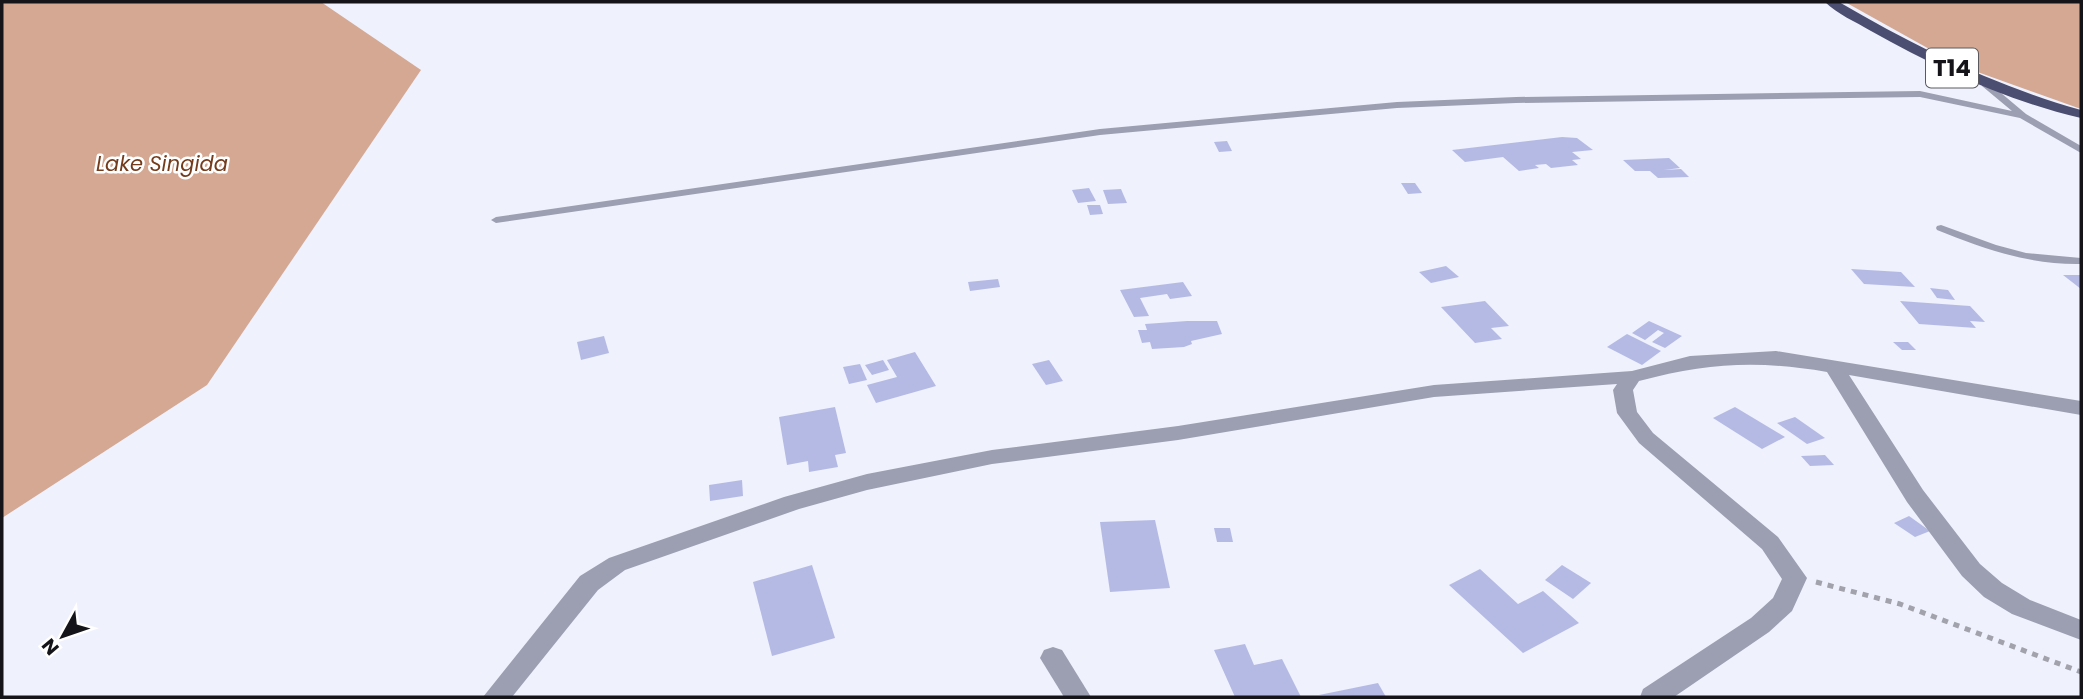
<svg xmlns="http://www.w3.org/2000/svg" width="2083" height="699" font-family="Poppins,sans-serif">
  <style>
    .water { fill: #d4a892 }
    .building { fill: #b5bae5 }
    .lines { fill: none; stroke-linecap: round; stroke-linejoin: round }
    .path { stroke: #a1a2ab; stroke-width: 5; stroke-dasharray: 6 6; stroke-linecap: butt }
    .service { fill: #9c9fb1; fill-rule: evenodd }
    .minor { fill: #9c9fb1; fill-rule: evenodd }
    .trunk { fill: #4b4e70; fill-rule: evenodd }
    .labels { text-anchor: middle; stroke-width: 5; stroke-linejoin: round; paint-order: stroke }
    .far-water-label { font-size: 21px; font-style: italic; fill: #743c1c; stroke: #fff }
    .shield { fill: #fff; stroke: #5a5a5e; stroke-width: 2 }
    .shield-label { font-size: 23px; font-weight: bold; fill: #141419 }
  </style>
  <rect width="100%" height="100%" fill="#eff1fd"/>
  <!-- water -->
  <g class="water">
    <polygon points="2,2 321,2 421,70 207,385 2,518"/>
    <polygon points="1845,2 2081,2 2081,109 1958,65"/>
  </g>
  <!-- building -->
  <g class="building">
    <polygon points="1562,137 1577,138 1593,150 1572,152 1581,159 1572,160 1578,165 1551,168 1546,164 1535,165 1539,168 1519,171 1503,157 1465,162 1452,150"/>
    <polygon points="1227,141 1232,151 1219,152 1214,142"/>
    <polygon points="1669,158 1680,168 1664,170 1681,169 1689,177 1658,178 1650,171 1635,171 1623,160"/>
    <polygon points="1401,183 1415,183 1422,193 1408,194"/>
    <polygon points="1089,188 1096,201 1078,203 1072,190"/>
    <polygon points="1121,189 1127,203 1108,204 1103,190"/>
    <polygon points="1087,205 1100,205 1103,214 1090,215"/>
    <polygon points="1446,266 1459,277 1431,283 1419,272"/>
    <polygon points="1851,269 1901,272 1915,287 1864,284"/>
    <polygon points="2063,275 2081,275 2081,289"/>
    <polygon points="998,279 1000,287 970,291 968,282"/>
    <polygon points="1183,282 1192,296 1170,299 1167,294 1140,298 1149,316 1134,317 1120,290"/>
    <polygon points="1930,288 1948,290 1955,300 1937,298"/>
    <polygon points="1485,301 1509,326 1491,328 1502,339 1475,343 1441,307"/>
    <polygon points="1900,301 1970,306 1985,322 1970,321 1976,328 1919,324"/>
    <polygon points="1187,321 1217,321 1222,334 1191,341 1192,344 1184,347 1152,349 1150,342 1142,343 1138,330 1147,330 1145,324"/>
    <polygon points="1649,321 1682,336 1665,348 1652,342 1664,333 1658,330 1645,340 1632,333"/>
    <polygon points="1627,334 1661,351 1642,365 1607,347"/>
    <polygon points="604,336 609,353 581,360 577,342"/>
    <polygon points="1893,342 1908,342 1916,350 1902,350"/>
    <polygon points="915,352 936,386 876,403 867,385 897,377 887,360"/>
    <polygon points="883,360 889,370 872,375 865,365"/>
    <polygon points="1049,360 1063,381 1046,385 1032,364"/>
    <polygon points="860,364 867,380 849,384 843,367"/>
    <polygon points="835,407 846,453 835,455 838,467 809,472 808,461 787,465 779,417"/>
    <polygon points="1735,407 1785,437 1762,449 1713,418"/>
    <polygon points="1795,417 1825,438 1807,444 1777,423"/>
    <polygon points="1825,455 1834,465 1810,466 1801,456"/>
    <polygon points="742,480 743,496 710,501 709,485"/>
    <polygon points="1909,516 1930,531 1915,537 1894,523"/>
    <polygon points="1155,520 1170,588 1110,592 1100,522"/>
    <polygon points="1214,528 1230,528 1233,542 1217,542"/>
    <polygon points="812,565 835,638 772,656 753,582"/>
    <polygon points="1562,565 1591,583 1573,599 1545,580"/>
    <polygon points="1480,569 1518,604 1543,591 1579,623 1523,653 1449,585"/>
    <polygon points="1245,644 1254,665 1282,659 1301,697 1235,697 1214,650"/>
    <polygon points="1378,683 1386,697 1319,695"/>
  </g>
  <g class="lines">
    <!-- path -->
    <polyline class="path" points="1816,582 1900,604 2081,672"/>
    <!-- service -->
    <g class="service">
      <polygon points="1982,82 1988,82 2026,114 2081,146 2081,153 2020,118 1920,97 1516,103 1397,108 1100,135 496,223 491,220 496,217 1100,129 1397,102 1516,97 1920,91 2012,111 1982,86"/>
      <path d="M1941,225L1996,245L2026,253L2081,258V264C2030,265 1984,249 1937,230L1936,228L1937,226Z"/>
    </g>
    <!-- minor -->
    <g class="minor">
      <path d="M1776,351L2081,401V415L1849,375L1923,490L1980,564L2002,583L2030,600L2081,620V640L2012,614L1984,597L1962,576L1907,502L1827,372C1757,360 1708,363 1639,381L1633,390L1637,412L1653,433L1778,537L1807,578L1792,611L1769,632L1674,697H1640L1643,689L1751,618L1773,598L1782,579L1762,549L1639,443L1617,413L1613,390L1617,384L1434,397L1178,440L992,464L867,490L799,509L625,570L598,590L512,697H483L580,576L609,558L784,497L867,474L992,450L1178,426L1434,385L1632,371L1690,356Z"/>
      <polygon points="1053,647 1062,650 1091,697 1064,697 1040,658 1044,650"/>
    </g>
    <!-- trunk -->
    <path class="trunk" d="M1825,2H1839C1916,47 1995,86 2081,110V118C2007,101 1937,68 1871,31C1856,22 1837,14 1825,2Z"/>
  </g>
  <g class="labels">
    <!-- far-water labels -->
    <g class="far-water-label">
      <text x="162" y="171">Lake Singida</text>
    </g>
    <!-- shield labels -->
    <rect class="shield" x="1926" y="48.5" width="52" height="39" rx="5"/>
    <g class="shield-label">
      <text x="1952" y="76">T14</text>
    </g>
  </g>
  <!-- border -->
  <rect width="2083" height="699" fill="none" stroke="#141419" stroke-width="7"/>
  <!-- north arrow -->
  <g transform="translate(63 636) rotate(230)" stroke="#ffffff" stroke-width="5" paint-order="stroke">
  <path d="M0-5L12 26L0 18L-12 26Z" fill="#141419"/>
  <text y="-10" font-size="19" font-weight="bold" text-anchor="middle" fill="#141419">N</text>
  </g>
</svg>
